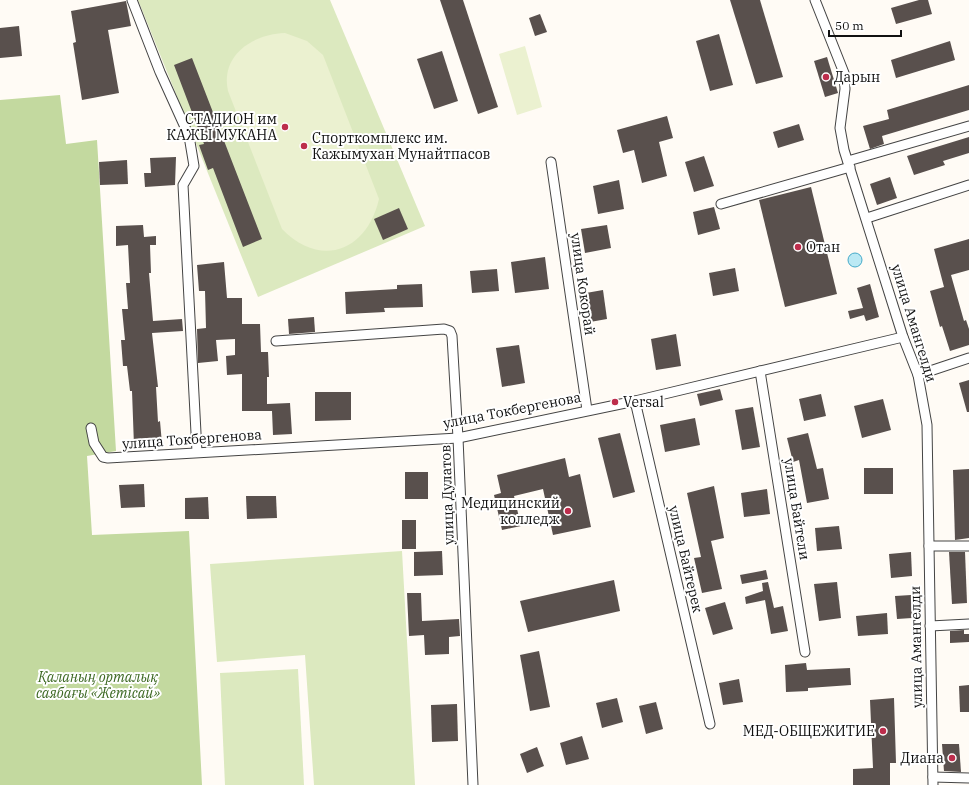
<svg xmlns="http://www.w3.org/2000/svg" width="969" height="785" font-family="'IBM Plex Serif',serif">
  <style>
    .green { fill: #dce9bf }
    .forest { fill: #c3d99f }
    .pitch { fill: #ebf1d0 }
    .water { fill: #bbe9f4; stroke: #45aac9 }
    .building { fill: #59504d }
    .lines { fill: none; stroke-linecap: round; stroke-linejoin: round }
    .minor-casing { stroke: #444; stroke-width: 11 }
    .minor { stroke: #fff; stroke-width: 9 }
    .poi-dot { fill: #bd2d4c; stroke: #fff; stroke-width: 1.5 }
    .labels { text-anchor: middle; stroke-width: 4; stroke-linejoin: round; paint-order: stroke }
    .poi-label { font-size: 14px; fill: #111; stroke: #fff; text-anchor: start }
    .street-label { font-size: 14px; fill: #111; stroke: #fff }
    .park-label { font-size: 14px; font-style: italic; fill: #3c6822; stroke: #fff }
  </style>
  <rect width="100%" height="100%" fill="#fffbf5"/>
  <!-- green -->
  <g class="green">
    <polygon points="138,0 330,0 425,226 258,297"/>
    <polygon points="402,551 415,785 314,785 305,655 217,662 210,564"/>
    <polygon points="298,669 304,785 225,785 220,673"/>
  </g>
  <!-- forest -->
  <polygon class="forest" points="60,95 66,144 97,140 116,451 87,456 92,535 189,531 202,785 0,785 0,100"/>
  <!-- pitch -->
  <g class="pitch">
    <path d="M285,33L307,41L323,55L379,199C367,251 321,269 282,229L228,91C220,55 253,34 285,33Z"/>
    <polygon points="525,46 542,107 517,115 499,54"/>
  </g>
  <!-- water -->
  <circle class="water" cx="855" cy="260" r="7"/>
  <!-- building -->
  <g class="building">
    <polygon points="440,0 463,0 498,107 478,114"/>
    <polygon points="730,0 760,0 783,77 756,84"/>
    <polygon points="919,0 928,0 932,14 896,24 891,8"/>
    <polygon points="126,1 131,26 108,30 119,93 82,100 73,43 76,42 71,11"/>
    <polygon points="540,14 547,32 535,36 529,18"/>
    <polygon points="19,26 22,56 0,58 0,28"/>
    <polygon points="719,34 733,85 710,91 696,41"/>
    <polygon points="950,41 955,60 896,78 891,60"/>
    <polygon points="442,51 458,101 434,109 417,59"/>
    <polygon points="827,57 838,93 825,97 814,61"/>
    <polygon points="192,58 262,239 243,247 213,168 208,170 199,145 204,144 174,65"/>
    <polygon points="969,85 969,110 882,136 884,144 870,149 863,126 889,119 887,110"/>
    <polygon points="667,116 673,138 659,142 667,176 642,183 634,150 623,153 617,130"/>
    <polygon points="799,124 804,140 778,148 773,132"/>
    <polygon points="969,137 969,153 943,161 945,165 914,175 907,156"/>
    <polygon points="704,156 714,186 694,192 685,162"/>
    <polygon points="176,157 175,185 145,187 144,173 151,173 150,158"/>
    <polygon points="127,160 128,184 100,185 99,162"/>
    <polygon points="890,177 897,198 877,205 870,184"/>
    <polygon points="619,180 624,209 598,214 593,186"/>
    <polygon points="811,187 837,294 785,307 759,200"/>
    <polygon points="714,207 720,229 698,235 693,212"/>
    <polygon points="399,208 408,229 383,240 374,219"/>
    <polygon points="143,225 144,237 156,236 156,245 150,245 151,273 149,273 153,321 182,319 183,331 152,333 158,387 156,387 158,422 160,421 162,444 134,446 132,391 130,391 127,366 123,366 121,340 125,340 122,309 128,309 126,283 130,283 128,245 116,246 116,226"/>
    <polygon points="607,225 611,248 585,253 581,229"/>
    <polygon points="969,239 969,270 951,275 964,321 966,320 969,329 969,345 950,351 942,326 940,327 930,291 944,287 934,249"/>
    <polygon points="545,257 549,289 515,293 511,262"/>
    <polygon points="224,262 227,298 242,298 242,324 260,324 261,352 268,352 269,377 267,377 267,404 290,403 292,434 273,435 272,411 242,411 242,374 227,375 226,356 235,355 235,339 216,340 218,361 198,363 197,329 206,328 205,291 199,291 197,265"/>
    <polygon points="735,268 739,291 713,296 709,273"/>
    <polygon points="497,269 499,291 472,293 470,271"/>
    <polygon points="422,284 423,307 384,308 385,312 346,314 345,292 397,289 397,285"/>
    <polygon points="870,284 879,317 866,321 864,315 850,319 848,311 863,308 857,288"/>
    <polygon points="603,290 607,319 590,322 586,293"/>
    <polygon points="314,317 315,332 289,334 288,319"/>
    <polygon points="676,334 681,366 656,370 651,339"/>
    <polygon points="519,345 525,383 502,387 496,348"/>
    <polygon points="969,380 969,412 967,412 959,383"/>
    <polygon points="720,389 723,400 700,406 697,394"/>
    <polygon points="315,392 351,392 351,420 315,421"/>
    <polygon points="821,394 826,416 804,421 799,399"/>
    <polygon points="883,399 891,430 862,438 854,406"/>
    <polygon points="753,407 760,447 742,450 735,410"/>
    <polygon points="695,418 700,445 665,452 660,425"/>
    <polygon points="620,433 635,492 613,498 598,438"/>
    <polygon points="808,433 817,469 823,468 829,499 807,503 799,460 793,462 787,438"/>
    <polygon points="565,458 569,477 580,474 591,527 553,535 543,489 514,496 521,526 502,530 494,495 501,493 497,475"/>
    <rect x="864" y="468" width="29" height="26"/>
    <polygon points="969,469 969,538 955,540 953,470"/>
    <rect x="405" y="472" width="23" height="27"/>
    <polygon points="144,484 145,507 121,508 119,485"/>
    <polygon points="714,486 724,538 711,541 722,589 702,593 694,558 701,557 687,493"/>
    <polygon points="767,489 770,514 744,517 741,493"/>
    <polygon points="246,496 276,496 277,518 247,519"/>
    <polygon points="208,497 209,519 185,519 185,498"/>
    <rect x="402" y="520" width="14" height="29"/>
    <polygon points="839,526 842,549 817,551 815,528"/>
    <polygon points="442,551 443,575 414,576 414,552"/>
    <polygon points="911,552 912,576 891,578 889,554"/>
    <polygon points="949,552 965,552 967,603 952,604"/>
    <polygon points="766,570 768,579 742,584 740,575"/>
    <polygon points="614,580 620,611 528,632 520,601"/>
    <polygon points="768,582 774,608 783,606 788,631 771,634 765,600 746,604 745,597 763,591 762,583"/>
    <polygon points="837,582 841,618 819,621 814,584"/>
    <polygon points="407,593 421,593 422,621 459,619 460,636 449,637 449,654 425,655 424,635 409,636"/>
    <polygon points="911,595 912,618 897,619 895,596"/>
    <polygon points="725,602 733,629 713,635 705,608"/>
    <polygon points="887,613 888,634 858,636 856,616"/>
    <polygon points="964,630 964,634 969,634 969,642 950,643 950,631"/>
    <polygon points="539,651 550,707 530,711 520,655"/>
    <polygon points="806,663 807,670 850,668 851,685 808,688 808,691 786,692 785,665"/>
    <polygon points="739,679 743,702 723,705 719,683"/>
    <polygon points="969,685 969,712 960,712 959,686"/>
    <polygon points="617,698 623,722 602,728 596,703"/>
    <polygon points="894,698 896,763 890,763 890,785 853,785 853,769 873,768 870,700"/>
    <polygon points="656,702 663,729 646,734 639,706"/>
    <polygon points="457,704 458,741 432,742 431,705"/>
    <polygon points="582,736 589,759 566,765 560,743"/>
    <polygon points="942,744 959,744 961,772 944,771"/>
    <polygon points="537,747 544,766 527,773 520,754"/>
  </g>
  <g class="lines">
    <defs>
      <g id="minor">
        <polyline points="132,0 160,72 189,136 194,166 183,185 197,452"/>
        <polyline points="815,0 844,73 845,89 840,128 844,150 903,337 918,375 927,425 933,785"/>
        <polyline points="848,161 969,126"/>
        <polyline points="551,162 587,410"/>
        <polyline points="721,204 850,167"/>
        <polyline points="867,218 969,185"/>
        <polyline points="276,341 444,329 450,331 452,336 458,438 473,785"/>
        <polyline points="760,371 805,652"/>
        <polyline points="918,375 969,358"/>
        <polyline points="635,401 710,724"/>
        <polyline points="91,428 94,443 103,457 108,458 458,438 635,401 903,337"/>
        <polyline points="929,546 969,546"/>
        <polyline points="930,626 969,624"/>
        <polyline points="933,777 969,778"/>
      </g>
    </defs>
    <!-- minor casing -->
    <use href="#minor" class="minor-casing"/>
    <!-- minor -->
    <use href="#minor" class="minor"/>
  </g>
  <!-- markers -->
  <g class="poi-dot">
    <circle cx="826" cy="77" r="4"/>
    <circle cx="285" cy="127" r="4"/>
    <circle cx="304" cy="146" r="4"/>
    <circle cx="798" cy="247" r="4"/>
    <circle cx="615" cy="402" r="4"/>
    <circle cx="568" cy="511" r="4"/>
    <circle cx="883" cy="731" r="4"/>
    <circle cx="952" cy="758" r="4"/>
  </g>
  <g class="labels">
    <!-- poi labels -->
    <g class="poi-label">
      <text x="834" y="82">Дарын</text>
      <text x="277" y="124" text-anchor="end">СТАДИОН им<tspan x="277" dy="16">КАЖЫ МУКАНА</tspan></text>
      <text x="312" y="143">Спорткомплекс им.<tspan x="312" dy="16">Кажымухан Мунайтпасов</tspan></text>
      <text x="806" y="252">Отан</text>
      <text x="623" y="407">Versal</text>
      <text x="560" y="508" text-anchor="end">Медицинский<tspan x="560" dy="16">колледж</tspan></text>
      <text x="875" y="736" text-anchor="end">МЕД-ОБЩЕЖИТИЕ</text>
      <text x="944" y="763" text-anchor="end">Диана</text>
    </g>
    <!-- street labels -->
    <g class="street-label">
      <text transform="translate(583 284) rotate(82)" y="5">улица Кокорай</text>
      <text transform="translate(914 323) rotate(73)" y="5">улица Амангелди</text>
      <text transform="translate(512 410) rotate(-11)" y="5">улица Токбергенова</text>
      <text transform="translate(192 439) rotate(-4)" y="5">улица Токбергенова</text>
      <text transform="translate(447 495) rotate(-92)" y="5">улица Дулатов</text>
      <text transform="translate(797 509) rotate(81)" y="5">улица Байтели</text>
      <text transform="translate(686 559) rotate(77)" y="5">улица Байтерек</text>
      <text transform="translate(916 647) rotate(-91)" y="5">улица Амангелди</text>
    </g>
    <!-- park labels -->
    <g class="park-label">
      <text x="98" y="682">Қаланың орталық<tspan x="98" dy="16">саябағы «Жетісай»</tspan></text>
    </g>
  </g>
  <!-- scale -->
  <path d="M829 30v6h72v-6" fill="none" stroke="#111111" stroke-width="2"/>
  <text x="835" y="30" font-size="12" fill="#111111" stroke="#ffffff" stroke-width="3" paint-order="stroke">50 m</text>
</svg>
